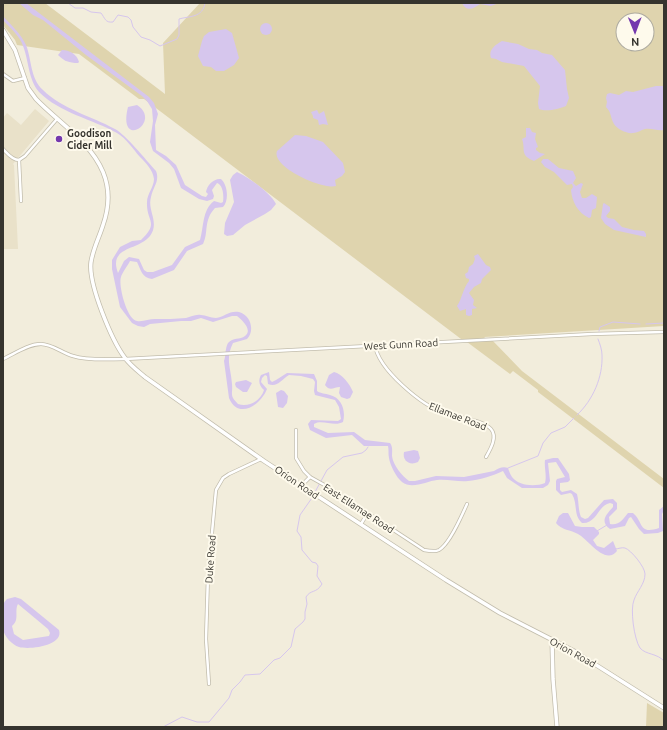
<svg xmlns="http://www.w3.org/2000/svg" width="667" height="730" font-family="Ubuntu,sans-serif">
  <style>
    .built { fill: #e9e1c9 }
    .green { fill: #dfd4ae; fill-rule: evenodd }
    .water { fill: #d6c6ed; fill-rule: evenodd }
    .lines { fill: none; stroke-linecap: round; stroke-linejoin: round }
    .stream { stroke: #d6c6ed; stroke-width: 1 }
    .street-casing { stroke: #c2bdad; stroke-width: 4 }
    .secondary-casing { stroke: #c2bdad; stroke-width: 5 }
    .street { stroke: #fff; stroke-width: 2.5 }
    .secondary { stroke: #fff; stroke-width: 3.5 }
    .poi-dot { fill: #7438ae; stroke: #fefaec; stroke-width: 1.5 }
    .labels { text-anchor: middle; stroke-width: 4; stroke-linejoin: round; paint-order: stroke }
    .poi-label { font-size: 10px; font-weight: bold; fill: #36342e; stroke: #fefaec; text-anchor: start }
    .street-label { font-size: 10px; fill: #36342e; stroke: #fefaec }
  </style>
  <rect width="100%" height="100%" fill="#f2eddc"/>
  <!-- built -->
  <polygon class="built" points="35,109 49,121 13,164 14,165 18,249 3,249 3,118 7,113 21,125"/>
  <!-- green -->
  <g class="green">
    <path d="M3,3H45L165,94L163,43L200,3H664V326L484,337L488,340H492L522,371L664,479V488L538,392V390L513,371L510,374L467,342H465L144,99H139L79,54L17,45L15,40L3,25ZM623,20H647V44H623Z"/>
    <polygon points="647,703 664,713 664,727 646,727"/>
  </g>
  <!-- water -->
  <g class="water">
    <path d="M19,3H26L149,97L154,103L158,114L155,125L156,150L166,156L176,165L185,185L202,196L206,197L208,194L206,192C207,185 214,178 221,179C228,185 229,201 223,207L215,208C203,221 209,232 203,244L187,251L174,270L152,279C142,278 141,270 137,262L130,261C128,265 122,273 121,277C118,285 127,320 137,321C143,322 149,319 155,319C165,319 176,319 186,318C191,317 195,314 201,315C206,315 210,318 216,318C224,317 230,310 239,312C251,315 255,331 247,339L233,343C225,359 231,368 232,384C233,395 229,395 238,404C249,408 261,400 264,390C259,386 258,380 261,375L269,372L270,380L272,382L276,380L287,373L314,374L317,381V391C321,394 325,393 330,395C342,398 346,411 343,422C334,427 322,419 314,424V427L328,433L354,432L365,440L390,443C393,447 392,451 392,456C393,465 402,476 409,481H415L436,476L464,477L494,471C499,468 503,466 508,468C509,471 510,474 512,477C519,486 535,487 545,483C547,475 544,468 545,460L553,458H558L569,474L570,480L568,482L560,483V490L562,492L571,490L577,494C579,502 578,510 581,517L585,519L588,518L604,500L613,499L617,503V509L609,517L610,524C619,526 623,519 628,513H633C644,522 638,535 659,528V510L664,506V510L662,514L663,531L658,533L644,534L639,529L631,517L629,518L625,526L610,529C599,521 607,514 613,507V504L610,503C598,505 597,524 582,523C573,515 578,504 572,494L570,493L561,495L556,490V481L557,479L565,477L556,462L548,463L550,481L548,485L543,488H522L507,478L503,471C493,476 479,480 468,481C458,482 448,479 437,480C427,481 412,490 402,482C396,477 390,465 389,458C388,454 389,450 388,446H364L352,435L326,438L310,430L308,424L311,420L338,421L341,419L339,407L335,400L315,395L314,391L315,382L313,379L301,376L289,375C281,380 277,388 268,384L267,376L265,375L262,378L261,382L267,389C261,405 238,420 229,398L224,361C226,356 225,348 228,343C233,337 240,340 245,336C253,330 242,320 237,316H232L213,322L201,318L191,321H181L150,324L144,327L138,326L132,323L120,307L112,269V260L120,247L132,241L141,240C160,222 146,222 147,202C147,194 154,187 154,179C153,170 146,163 140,157C133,149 126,138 117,133C92,119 60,113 39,92C28,79 29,61 23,46C20,36 10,28 3,20V16C11,25 21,34 26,45C32,60 30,78 43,90C62,109 91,116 115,129C126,135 146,160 156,171C160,181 153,187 151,197C147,211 160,222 150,236C138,251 108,246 118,273L124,261L129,257L139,259L144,270L147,272H153L172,265L185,247L200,240C204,227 202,210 214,201L221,203L223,202C224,195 223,185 217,183L212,190L214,196L213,199L207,201L199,199L181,188L174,169L169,163L153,151L150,142L153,121L152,109L147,101L142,96L86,55L43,20L33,15Z"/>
    <path d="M462,3H499L491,6L480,4C474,8 467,13 462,3Z"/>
    <circle cx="266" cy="29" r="6"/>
    <polygon points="226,29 232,33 239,58 234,65 224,71 216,71 211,67 203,66 198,56 202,41 204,36 209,32"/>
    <path d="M502,41L518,44L529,49L537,50L542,53L552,55L565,70L567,89L569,98L566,106C559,109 546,112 539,109L538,103L540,86L524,66L502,62L496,59L491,58C488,50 495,45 502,41Z"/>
    <path d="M62,50C69,50 77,54 79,62L78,63C69,63 64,61 58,55Z"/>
    <path d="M656,86H664V130C657,131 652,128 645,129C641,130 637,133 633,133C627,134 617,129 614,124C610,117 612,113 606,107L607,102L606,98L607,94L610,93L619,95L626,91L633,92Z"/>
    <path d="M137,105C163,122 117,151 128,107Z"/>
    <polygon points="317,110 319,114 324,111 328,125 323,124 319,125 318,120 313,118 313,116 311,112"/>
    <path d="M526,128H530L532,132L536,133L535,139L538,147L536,148V150L540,153L545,154L534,161C519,155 526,149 522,139L526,137Z"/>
    <path d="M295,135L306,136L323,142L343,163L345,172L342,176L335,180L336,186C323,190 271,167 277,151Z"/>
    <path d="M543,159H548L559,168L573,171L576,178L573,183L576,186L581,183L583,184L580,192L582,198H586L592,194L597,197L596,208L592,210L591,217L589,218C578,213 572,202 571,190L573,187L572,184L567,185L554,172L545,167L541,162Z"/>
    <path d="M237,172C248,177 271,193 276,204L271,210L265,214L245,225L233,235L227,236L224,234L225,223L234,202L230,180L233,175Z"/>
    <polygon points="604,203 610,207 610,211 606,216 608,218 614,219 622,227 634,230 644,231 646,234 646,237 614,230 605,224 601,218 603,204"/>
    <path d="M478,254L486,265L490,267L491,270L482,279L481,283L474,287L469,293L474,300L473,305L477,308L472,309V315L469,316L466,315V309L460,311L457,306C462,299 463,288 469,281V279L466,278L465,274L468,272L469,267L473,264L475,259L474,256Z"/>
    <path d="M334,372C342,374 350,384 353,392L350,398L347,399L341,397L339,393L340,387C334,387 330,392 325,385L329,375Z"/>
    <polygon points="246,380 252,383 247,392 243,392 236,387 235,384 236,382"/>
    <polygon points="281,390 284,391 288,396 287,403 283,408 278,407 276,393"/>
    <path d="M414,450L418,451L420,458L418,462C410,466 402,461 404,452Z"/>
    <path d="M563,513H568L575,526L582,527H594L599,532V534L593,540L597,546L604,548L613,541L617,551C605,566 588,539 578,534C571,530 561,530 556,523L559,516Z"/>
    <path d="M15,597L21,599L59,630C64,646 29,650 19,647C12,645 4,636 3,629C2,625 3,620 3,616C3,610 2,603 7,599ZM18,604L48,629L50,633L49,636L23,640L14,634L12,626C20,620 14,611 18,604Z"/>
  </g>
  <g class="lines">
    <!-- stream -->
    <g class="stream">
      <path d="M68,3L75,8H83L91,12L101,13C105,18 105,23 113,22L118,15L128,17L131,20L133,27L141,37L150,40L160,46L177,39L179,35V19C189,16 203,18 205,3"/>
      <polyline points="646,324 664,323"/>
      <polyline points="599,331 600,327 613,322 640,324"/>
      <path d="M577,415C593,400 603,377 602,355C602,350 600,344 598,339"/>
      <polyline points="508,468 538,456 543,443 551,433 565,427 574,418"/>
      <polyline points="315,492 327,470 343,457 362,453 366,450 368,447"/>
      <polyline points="597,531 607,525"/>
      <path d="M615,549C618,549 622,547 625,548C631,550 645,567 645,574C645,584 637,591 634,600C630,609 634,639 640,648C646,655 657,653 664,661"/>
      <path d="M163,727L182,717L197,722H209L229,698L232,690L240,682L245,675L260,674L274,660L280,658L291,647L295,629L303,622L305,619V612L307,604L306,597C311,589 316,594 322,584L317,576L318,566L316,563L312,562L302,550L301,537L297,531L300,515L314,495"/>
    </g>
    <defs>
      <g id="street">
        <polyline points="3,74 13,81 25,78"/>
        <path d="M3,149C7,153 12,160 19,160"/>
        <polyline points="19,160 25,156 57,119"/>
        <polyline points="19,160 21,201"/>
        <path d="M375,345C378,369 422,406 445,413C457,417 483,420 491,429C498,437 490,450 486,457"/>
        <path d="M3,359C14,354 28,344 41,344C52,344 62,353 73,356C88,361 109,359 125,359L592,334L664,332"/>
        <path d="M296,430V458L304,471L310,477L328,487L424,550C429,551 435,552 439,550C450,544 462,515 467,504"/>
        <polyline points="302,485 310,477"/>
        <polyline points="361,524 367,514"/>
        <polyline points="209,684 206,639 208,575 216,490 223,478 229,474 261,459"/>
      </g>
      <g id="secondary">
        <path d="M3,30L15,50L28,88L36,99C58,122 90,141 103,172C110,189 109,208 103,225C99,238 93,249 91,262C88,284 112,341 125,358C131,366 138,371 145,377L264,461L446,580L500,613L574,651L664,708"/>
        <polyline points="552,640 553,679 557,727"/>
      </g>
    </defs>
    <!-- street casing -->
    <use href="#street" class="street-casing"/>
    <!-- secondary casing -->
    <use href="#secondary" class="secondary-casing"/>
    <!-- street -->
    <use href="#street" class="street"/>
    <!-- secondary -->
    <use href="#secondary" class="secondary"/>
  </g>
  <!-- markers -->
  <circle class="poi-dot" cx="59" cy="139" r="4"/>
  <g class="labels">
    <!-- poi labels -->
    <g class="poi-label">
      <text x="67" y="137">Goodison<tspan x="67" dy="12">Cider Mill</tspan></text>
    </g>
    <!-- street labels -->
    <g class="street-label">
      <text transform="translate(401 344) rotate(-3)" y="4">West Gunn Road</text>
      <text transform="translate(458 416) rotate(21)" y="4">Ellamae Road</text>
      <text transform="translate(297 482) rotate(34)" y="4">Orion Road</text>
      <text transform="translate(359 508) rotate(33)" y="4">East Ellamae Road</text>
      <text transform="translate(210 559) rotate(-86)" y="4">Duke Road</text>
      <text transform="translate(573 652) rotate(29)" y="4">Orion Road</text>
    </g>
  </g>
  <!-- border -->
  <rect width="667" height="730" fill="none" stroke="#36342e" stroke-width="8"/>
  <!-- north arrow -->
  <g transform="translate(635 32) rotate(179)"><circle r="19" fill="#fefaec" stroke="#aeaba0"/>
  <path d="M0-3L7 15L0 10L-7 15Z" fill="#7438ae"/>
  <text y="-6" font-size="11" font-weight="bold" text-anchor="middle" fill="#36342e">N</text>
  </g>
</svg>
